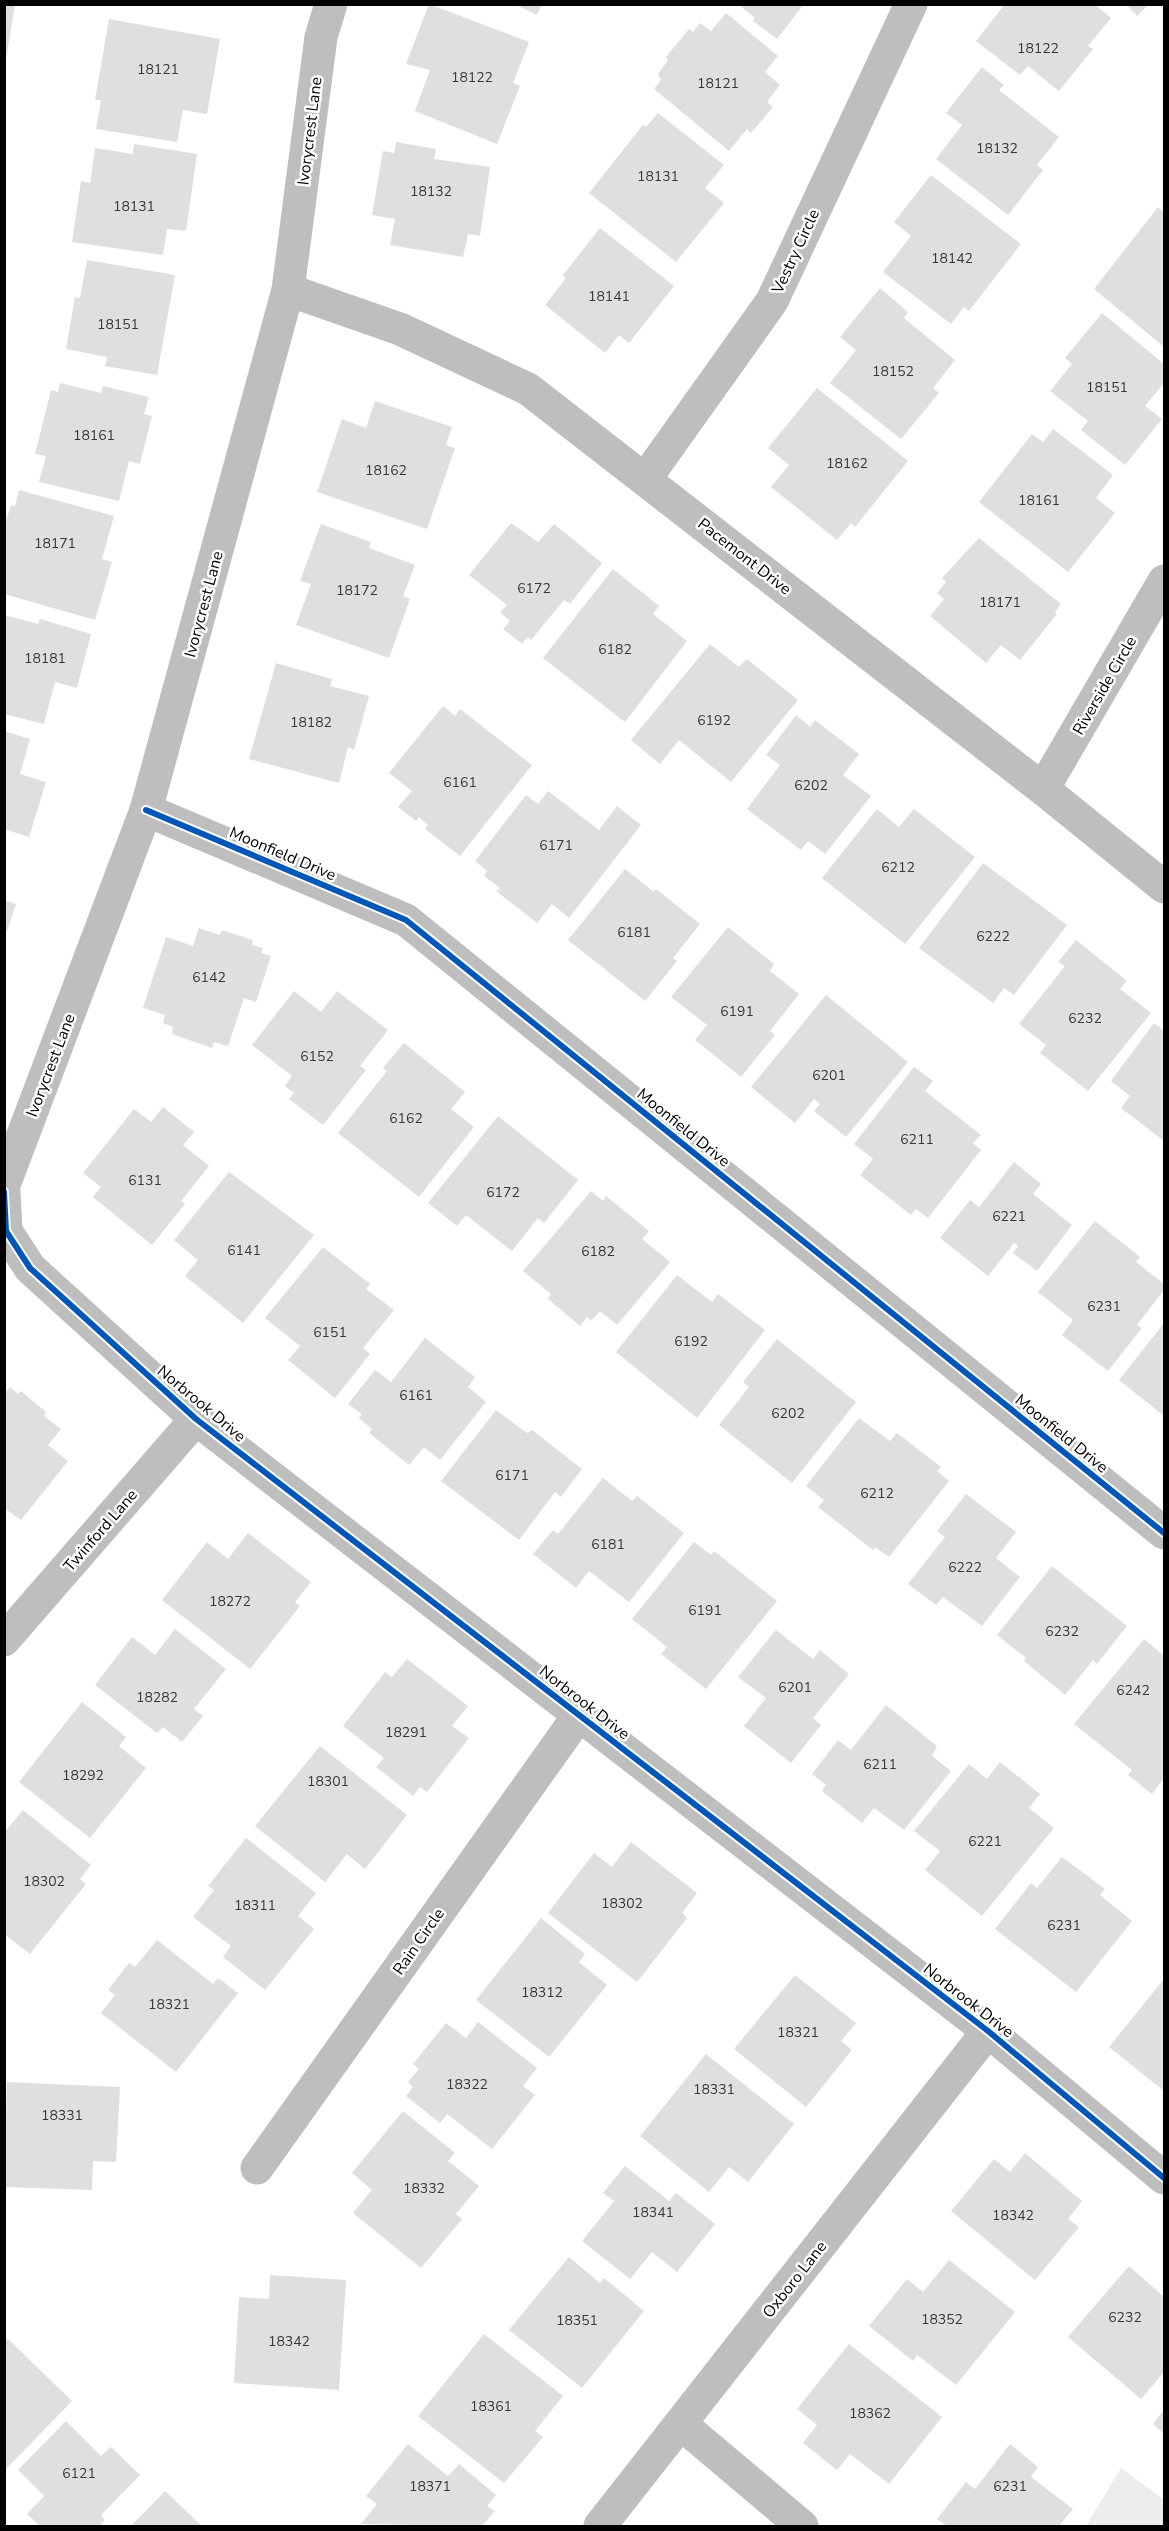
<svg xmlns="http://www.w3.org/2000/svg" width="1169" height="2531" font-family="'Nunito Sans',sans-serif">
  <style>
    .green { fill: #ececec }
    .building { fill: #dfdfdf }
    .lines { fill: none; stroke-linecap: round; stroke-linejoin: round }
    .minor { stroke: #bebebe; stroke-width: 33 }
    .cycleway-casing { stroke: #fff; stroke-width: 10 }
    .cycleway { stroke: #0057b8; stroke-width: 6 }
    .labels { text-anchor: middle; stroke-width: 5; stroke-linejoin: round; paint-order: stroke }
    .number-label { font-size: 14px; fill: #383838 }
    .street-label { font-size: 16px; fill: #000; stroke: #fff }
  </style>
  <rect width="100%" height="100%" fill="#fff"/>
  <!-- green -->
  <polygon class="green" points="1121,2468 1164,2500 1164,2526 1086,2526"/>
  <!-- building -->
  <g class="building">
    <polygon points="4,4 15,4 6,60 4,60"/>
    <polygon points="429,4 529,42 513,83 520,86 497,144 415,111 430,70 406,64"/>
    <polygon points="514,4 542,4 537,15"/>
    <polygon points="738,4 804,4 777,39 753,21 755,18"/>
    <polygon points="1005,4 1094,4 1111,18 1088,46 1093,49 1059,91 1028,66 1020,75 976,41"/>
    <polygon points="1126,4 1149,4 1137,16"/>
    <polygon points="726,13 778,56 765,72 780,85 767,102 773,107 751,133 747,129 729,151 654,89 661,80 658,74 668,60 666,57 689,29 693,32 700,23 711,31"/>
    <polygon points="109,19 220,39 207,114 183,110 177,142 96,129 101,100 95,100"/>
    <polygon points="982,67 1004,85 999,90 1059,137 1037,165 1043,170 1008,215 936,159 962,125 946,113"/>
    <polygon points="658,113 724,165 705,188 724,203 676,262 589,193 643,125 646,127"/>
    <polygon points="396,142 436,149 434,159 490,167 480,236 468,234 463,257 390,245 395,219 372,215 383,151 394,153"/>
    <polygon points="134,144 197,154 186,231 167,229 163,255 72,242 81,181 90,183 95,148 133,154"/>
    <polygon points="931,175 1021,244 969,311 964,307 951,324 883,272 911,236 894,222"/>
    <polygon points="1158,207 1164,212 1164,347 1094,289"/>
    <polygon points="600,228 674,286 629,343 619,335 605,353 545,305 566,278 563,275"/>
    <polygon points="87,260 175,275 157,375 105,366 107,357 66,349 75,297 80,298"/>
    <polygon points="880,288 908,312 904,318 955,360 933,388 939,393 901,439 830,383 856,350 840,337"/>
    <polygon points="1102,313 1164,364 1164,383 1145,406 1162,419 1125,465 1081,430 1088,421 1050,391 1072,364 1065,358"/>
    <polygon points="60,383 101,393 103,386 149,397 144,414 152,416 140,464 129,461 119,501 39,482 46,456 35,454 51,390 58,392"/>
    <polygon points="817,388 908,461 855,527 851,523 837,540 771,487 789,465 768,448"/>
    <polygon points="375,401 452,427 446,445 455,448 427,529 317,492 342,419 366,428"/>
    <polygon points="1053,429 1113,475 1096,498 1115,513 1068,572 979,502 1032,434 1043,442"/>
    <polygon points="19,490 114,516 102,559 112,562 95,620 4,594 4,527 11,505 15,506"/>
    <polygon points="511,523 538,542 554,524 602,563 570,604 564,600 531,640 528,637 522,644 503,629 510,621 500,612 507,605 469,575"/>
    <polygon points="321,524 371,542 369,548 415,565 403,596 410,599 389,658 296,625 311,584 300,581"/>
    <polygon points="979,538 1061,604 1055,612 1057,614 1020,660 1001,645 986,663 930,616 944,599 937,593 946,582 942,578"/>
    <polygon points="613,569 659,606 653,614 687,641 625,722 543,658"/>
    <polygon points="4,615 38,624 40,619 91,634 77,688 55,682 44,724 4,714"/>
    <polygon points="710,644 739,667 747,659 798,700 731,782 679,740 660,764 631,740"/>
    <polygon points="276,663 332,679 330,686 369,696 354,750 348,747 339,783 249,759"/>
    <polygon points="443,706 455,716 460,709 532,765 460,856 425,829 428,825 419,817 416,821 398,807 412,791 389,773"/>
    <polygon points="796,715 810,727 815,720 859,754 843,775 871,796 825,854 808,841 801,850 747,809 780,765 766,755"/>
    <polygon points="4,731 30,739 20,774 46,782 29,837 4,829"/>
    <polygon points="548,791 599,830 617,806 641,825 569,918 552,904 537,923 496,891 500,888 484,876 487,871 475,861 526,795 538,804"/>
    <polygon points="877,809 899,827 914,809 975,857 905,944 822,878"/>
    <polygon points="983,863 1067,925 1014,995 1004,988 993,1003 919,948"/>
    <polygon points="625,869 654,892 656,889 700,924 673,958 677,961 645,1001 568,940"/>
    <polygon points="4,900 16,904 5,936 4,936"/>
    <polygon points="728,927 774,964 770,971 799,994 770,1031 775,1035 741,1077 695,1040 707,1025 671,997"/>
    <polygon points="199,928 220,935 222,930 253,940 252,945 263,948 261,953 271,956 256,1002 244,998 228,1046 214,1042 212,1048 172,1034 173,1027 163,1023 165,1015 143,1008 166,937 193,946"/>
    <polygon points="1076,940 1127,981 1120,989 1151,1013 1088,1091 1040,1053 1046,1045 1019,1024 1065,966 1058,962"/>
    <polygon points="294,991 321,1012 337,991 388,1030 360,1066 366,1070 323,1125 289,1099 294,1093 285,1086 292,1076 252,1045"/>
    <polygon points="826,995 908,1062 846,1137 814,1111 820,1104 814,1099 795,1123 751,1087"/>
    <polygon points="1154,1023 1164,1031 1164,1141 1121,1108 1130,1096 1111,1081"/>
    <polygon points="404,1043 465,1092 451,1109 474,1127 419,1197 338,1133 387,1071 383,1068"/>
    <polygon points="914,1067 933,1081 925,1091 981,1135 973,1143 981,1150 928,1218 916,1209 911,1215 860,1175 873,1159 854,1144"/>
    <polygon points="163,1107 194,1132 183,1145 209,1166 181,1201 185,1204 152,1245 93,1197 101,1187 83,1173 134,1109 151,1122"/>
    <polygon points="498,1116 578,1180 544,1223 538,1218 512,1251 466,1215 457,1226 428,1203"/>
    <polygon points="1014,1162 1041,1184 1033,1194 1072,1225 1037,1271 1013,1253 1018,1246 1014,1243 988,1276 940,1238 970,1200 979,1207"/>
    <polygon points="229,1172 314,1235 243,1323 185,1276 198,1260 174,1240"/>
    <polygon points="591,1191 603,1201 606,1196 649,1231 642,1239 670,1262 617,1325 600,1311 591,1321 587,1317 580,1326 548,1299 551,1294 523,1271"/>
    <polygon points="1095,1221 1140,1257 1136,1262 1164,1284 1164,1290 1137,1325 1142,1328 1108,1371 1062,1335 1073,1320 1038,1292"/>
    <polygon points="323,1247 370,1284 366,1289 394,1310 363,1348 370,1354 335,1398 288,1360 300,1346 265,1318"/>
    <polygon points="677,1275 712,1302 718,1294 765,1330 697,1418 616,1352"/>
    <polygon points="1164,1323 1164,1416 1119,1380"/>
    <polygon points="425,1338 475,1377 468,1387 486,1402 440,1460 424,1447 409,1465 369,1433 372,1429 359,1418 362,1414 348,1404 375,1370 391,1382"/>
    <polygon points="777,1339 856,1402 792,1483 719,1425 749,1387 743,1382"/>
    <polygon points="10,1387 18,1394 21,1391 46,1412 44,1416 61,1429 48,1445 68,1461 21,1520 4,1508 4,1394"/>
    <polygon points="496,1410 527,1433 532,1430 582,1469 561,1497 555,1492 519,1540 441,1481"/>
    <polygon points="859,1418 890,1441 897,1433 941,1467 937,1471 949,1481 889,1557 875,1547 873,1550 818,1507 824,1500 806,1486"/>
    <polygon points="603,1478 632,1501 637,1496 684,1533 629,1602 589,1571 576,1588 533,1554 553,1530 558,1534"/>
    <polygon points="966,1494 1016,1532 996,1558 1020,1577 982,1626 943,1597 936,1605 908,1584 945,1537 937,1531"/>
    <polygon points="248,1533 311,1582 295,1602 300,1606 250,1669 162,1600 207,1542 228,1559"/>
    <polygon points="694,1542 711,1555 714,1551 777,1601 706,1689 661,1654 667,1647 632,1619"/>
    <polygon points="1052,1566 1127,1626 1097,1664 1093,1660 1065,1695 1024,1661 1026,1658 997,1635"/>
    <polygon points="175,1629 226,1669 194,1709 203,1716 182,1742 163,1727 157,1733 95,1685 132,1637 155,1655"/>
    <polygon points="776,1630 813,1659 820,1650 849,1674 813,1718 821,1725 791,1763 744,1726 766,1698 738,1677"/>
    <polygon points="1144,1639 1164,1656 1164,1778 1152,1794 1128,1775 1132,1770 1074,1724"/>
    <polygon points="407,1659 468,1706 452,1726 469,1738 427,1792 420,1787 413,1796 376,1767 384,1758 343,1726 385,1672 392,1677"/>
    <polygon points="82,1702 126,1737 119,1746 146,1768 90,1838 19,1782"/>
    <polygon points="886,1705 937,1746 932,1756 951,1771 904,1830 874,1808 862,1823 822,1791 826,1785 812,1774 838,1740 851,1750"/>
    <polygon points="320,1746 407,1815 365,1869 347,1854 325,1882 255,1826"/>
    <polygon points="1000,1762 1040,1794 1029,1808 1054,1828 982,1916 925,1870 940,1851 914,1831 969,1764 987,1779"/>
    <polygon points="23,1810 91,1865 80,1879 86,1884 30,1954 4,1934 4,1833"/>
    <polygon points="246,1838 316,1893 298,1916 314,1929 265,1990 223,1957 231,1946 193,1917 214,1890 208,1886"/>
    <polygon points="631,1842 697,1893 682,1913 687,1918 637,1982 548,1913 594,1853 612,1867"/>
    <polygon points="1062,1857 1105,1889 1100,1895 1132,1921 1076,1992 995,1929 1031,1883 1037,1888"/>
    <polygon points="541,1918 585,1954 579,1962 607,1985 549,2057 476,2000"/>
    <polygon points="157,1940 213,1984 218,1978 238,1993 176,2072 101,2013 115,1995 108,1990 129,1963 135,1967"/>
    <polygon points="795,1975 856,2023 841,2041 852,2050 806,2107 734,2049"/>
    <polygon points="1164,1979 1164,2091 1109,2047"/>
    <polygon points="478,2022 537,2068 523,2086 535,2095 492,2149 447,2114 440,2123 406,2096 413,2087 408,2082 419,2069 413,2064 446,2023 466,2038"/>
    <polygon points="706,2054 794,2124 748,2182 729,2167 709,2192 640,2136"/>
    <polygon points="7,2082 120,2087 116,2162 93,2161 92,2190 4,2187"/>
    <polygon points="403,2111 455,2153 448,2161 479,2186 456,2214 462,2219 421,2268 353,2213 372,2190 352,2173"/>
    <polygon points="1025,2153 1082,2201 1068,2219 1079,2227 1035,2280 951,2211 994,2159 1010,2172"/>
    <polygon points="625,2166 669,2201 676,2193 715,2224 677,2272 652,2252 630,2279 582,2241 614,2201 603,2193"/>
    <polygon points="569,2257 600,2283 604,2278 644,2311 582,2388 509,2330"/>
    <polygon points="949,2260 1015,2312 956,2385 917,2355 913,2361 869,2326 907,2279 923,2292"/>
    <polygon points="1129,2266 1164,2297 1164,2372 1141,2399 1068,2337"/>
    <polygon points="270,2275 346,2280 339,2390 234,2383 239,2297 269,2299"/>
    <polygon points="484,2334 563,2396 535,2431 543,2437 504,2483 418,2416"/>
    <polygon points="8,2339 72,2401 4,2471 4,2341"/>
    <polygon points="849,2344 942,2417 889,2484 850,2454 837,2470 803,2443 817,2425 797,2409"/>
    <polygon points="1164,2410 1164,2434 1153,2424"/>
    <polygon points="66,2421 101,2456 111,2447 140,2475 101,2515 105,2520 99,2526 40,2526 27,2514 44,2496 18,2470"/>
    <polygon points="408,2444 448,2476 459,2464 496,2495 487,2506 495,2511 482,2526 361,2524 377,2504 366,2496"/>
    <polygon points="1010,2444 1038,2467 1031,2477 1073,2509 1059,2526 947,2526 937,2519 966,2482 975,2489"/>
    <polygon points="165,2491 202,2526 131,2526"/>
  </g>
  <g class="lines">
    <!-- minor -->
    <g class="minor">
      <polyline points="288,290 400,329 528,389 1043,789 1164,887"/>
      <polyline points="646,478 772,301 911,4"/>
      <polyline points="1043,789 1164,581"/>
      <polyline points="146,810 406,920 1164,1533"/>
      <polyline points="4,1185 146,810 288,290 321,37 331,4"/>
      <polyline points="4,1192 6,1231 30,1268 196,1419 988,2031 1164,2178"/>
      <polyline points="4,1640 196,1419"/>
      <polyline points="257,2168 579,1715"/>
      <polyline points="681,2424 802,2526"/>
      <polyline points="600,2526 988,2031"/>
    </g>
    <defs>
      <g id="cycleway">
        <polyline points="146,810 406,920 1164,1533"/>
        <polyline points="4,1192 6,1231 30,1268 196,1419 988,2031 1164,2178"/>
      </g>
    </defs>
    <!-- cycleway casing -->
    <use href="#cycleway" class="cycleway-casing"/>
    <!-- cycleway -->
    <use href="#cycleway" class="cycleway"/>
  </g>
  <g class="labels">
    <!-- number labels -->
    <g class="number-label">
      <text x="1038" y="53">18122</text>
      <text x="158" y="74">18121</text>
      <text x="472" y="82">18122</text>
      <text x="718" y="88">18121</text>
      <text x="997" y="153">18132</text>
      <text x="658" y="181">18131</text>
      <text x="431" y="196">18132</text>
      <text x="134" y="211">18131</text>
      <text x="952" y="263">18142</text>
      <text x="609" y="301">18141</text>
      <text x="118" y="329">18151</text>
      <text x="893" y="376">18152</text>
      <text x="1107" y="392">18151</text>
      <text x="94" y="440">18161</text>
      <text x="847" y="468">18162</text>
      <text x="386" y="475">18162</text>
      <text x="1039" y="505">18161</text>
      <text x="55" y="548">18171</text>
      <text x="534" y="593">6172</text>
      <text x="357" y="595">18172</text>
      <text x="1000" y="607">18171</text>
      <text x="615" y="654">6182</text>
      <text x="45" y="663">18181</text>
      <text x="714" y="725">6192</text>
      <text x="311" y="727">18182</text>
      <text x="460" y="787">6161</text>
      <text x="811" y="790">6202</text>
      <text x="556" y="850">6171</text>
      <text x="898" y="872">6212</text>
      <text x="634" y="937">6181</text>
      <text x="993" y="941">6222</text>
      <text x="209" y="982">6142</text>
      <text x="737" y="1016">6191</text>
      <text x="1085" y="1023">6232</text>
      <text x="317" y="1061">6152</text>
      <text x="829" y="1080">6201</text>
      <text x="406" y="1123">6162</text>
      <text x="917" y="1144">6211</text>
      <text x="145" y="1185">6131</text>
      <text x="503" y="1197">6172</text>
      <text x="1009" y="1221">6221</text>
      <text x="244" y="1255">6141</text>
      <text x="598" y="1256">6182</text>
      <text x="1104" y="1311">6231</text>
      <text x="330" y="1337">6151</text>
      <text x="691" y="1346">6192</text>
      <text x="416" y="1400">6161</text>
      <text x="788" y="1418">6202</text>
      <text x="512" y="1480">6171</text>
      <text x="877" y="1498">6212</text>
      <text x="608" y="1549">6181</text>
      <text x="965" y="1572">6222</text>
      <text x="230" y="1606">18272</text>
      <text x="705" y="1615">6191</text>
      <text x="1062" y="1636">6232</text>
      <text x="795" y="1692">6201</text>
      <text x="1133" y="1695">6242</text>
      <text x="157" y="1702">18282</text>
      <text x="406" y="1737">18291</text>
      <text x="880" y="1769">6211</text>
      <text x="83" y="1780">18292</text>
      <text x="328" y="1786">18301</text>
      <text x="985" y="1846">6221</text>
      <text x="44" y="1886">18302</text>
      <text x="622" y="1908">18302</text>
      <text x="255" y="1910">18311</text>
      <text x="1064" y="1930">6231</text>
      <text x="542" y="1997">18312</text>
      <text x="169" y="2009">18321</text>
      <text x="798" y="2037">18321</text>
      <text x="467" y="2089">18322</text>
      <text x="714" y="2094">18331</text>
      <text x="62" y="2120">18331</text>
      <text x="424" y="2193">18332</text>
      <text x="653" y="2217">18341</text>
      <text x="1013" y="2220">18342</text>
      <text x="1125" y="2322">6232</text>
      <text x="942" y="2324">18352</text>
      <text x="577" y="2325">18351</text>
      <text x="289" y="2346">18342</text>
      <text x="491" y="2411">18361</text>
      <text x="870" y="2418">18362</text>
      <text x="79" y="2478">6121</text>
      <text x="430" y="2491">18371</text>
      <text x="1010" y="2491">6231</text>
    </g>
    <!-- street labels -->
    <g class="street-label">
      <text transform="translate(309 131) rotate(-83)" y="6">Ivorycrest Lane</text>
      <text transform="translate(795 251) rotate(-65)" y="6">Vestry Circle</text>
      <text transform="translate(745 556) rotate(38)" y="6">Pacemont Drive</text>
      <text transform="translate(203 604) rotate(-75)" y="6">Ivorycrest Lane</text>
      <text transform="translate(1104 685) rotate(-60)" y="6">Riverside Circle</text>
      <text transform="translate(283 853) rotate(23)" y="6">Moonfield Drive</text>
      <text transform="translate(50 1065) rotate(-69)" y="6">Ivorycrest Lane</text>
      <text transform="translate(684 1127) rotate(39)" y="6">Moonfield Drive</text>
      <text transform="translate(202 1403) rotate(40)" y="6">Norbrook Drive</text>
      <text transform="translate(1062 1433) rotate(39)" y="6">Moonfield Drive</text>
      <text transform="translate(100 1530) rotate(-49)" y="6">Twinford Lane</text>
      <text transform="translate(585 1702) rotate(38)" y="6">Norbrook Drive</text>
      <text transform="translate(418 1941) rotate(-55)" y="6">Rain Circle</text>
      <text transform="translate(969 2000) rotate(38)" y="6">Norbrook Drive</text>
      <text transform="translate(794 2279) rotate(-52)" y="6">Oxboro Lane</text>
    </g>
  </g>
  <!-- border -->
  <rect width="1169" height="2531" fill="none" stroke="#000000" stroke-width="12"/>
</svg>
